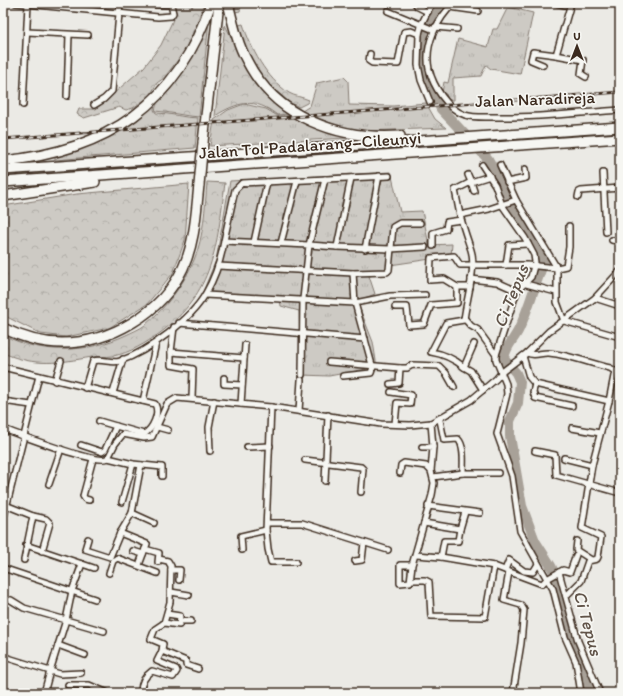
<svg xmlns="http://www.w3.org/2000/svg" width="623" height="696" font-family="Itim,sans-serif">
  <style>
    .grass { fill: url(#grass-tufts); stroke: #847a71 }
    .forest { fill: url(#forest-crowns); stroke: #847a71 }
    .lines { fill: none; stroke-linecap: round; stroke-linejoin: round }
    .river { stroke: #a8a198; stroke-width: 10 }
    .minor-casing { stroke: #3b2a1e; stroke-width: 8 }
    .motorway-casing { stroke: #3b2a1e; stroke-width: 12 }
    .minor { stroke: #f6f6f2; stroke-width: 5 }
    .motorway { stroke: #f6f6f2; stroke-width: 9 }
    .rail-casing { stroke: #3b2a1e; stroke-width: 3 }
    .rail { stroke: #f6f6f2; stroke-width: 1.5; stroke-dasharray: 4.5; stroke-linecap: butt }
    .motorway-bridge-casing { stroke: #3b2a1e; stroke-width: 12; stroke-linecap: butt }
    .motorway-bridge { stroke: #f6f6f2; stroke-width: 9 }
    .labels { text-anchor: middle; stroke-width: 3.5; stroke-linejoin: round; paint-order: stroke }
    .street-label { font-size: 17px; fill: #3b2a1e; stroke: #f6f6f2 }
    .water-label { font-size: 18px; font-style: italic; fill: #615449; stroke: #f6f6f2 }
  </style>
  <defs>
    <pattern id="grass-tufts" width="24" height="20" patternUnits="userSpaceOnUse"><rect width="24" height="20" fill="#cdcac4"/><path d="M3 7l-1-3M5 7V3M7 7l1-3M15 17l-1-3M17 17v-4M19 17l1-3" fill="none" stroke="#b1aea8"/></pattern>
    <pattern id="forest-crowns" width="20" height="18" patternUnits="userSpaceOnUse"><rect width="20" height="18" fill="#cdcac4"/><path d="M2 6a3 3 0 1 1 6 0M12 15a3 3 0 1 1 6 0" fill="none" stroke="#b1aea8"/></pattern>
  </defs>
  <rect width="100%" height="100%" fill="#ebeae5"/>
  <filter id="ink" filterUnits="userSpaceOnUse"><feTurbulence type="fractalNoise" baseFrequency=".025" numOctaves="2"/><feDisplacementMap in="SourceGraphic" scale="8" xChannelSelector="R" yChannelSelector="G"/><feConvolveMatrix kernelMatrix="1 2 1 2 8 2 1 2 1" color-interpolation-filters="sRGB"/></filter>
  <g filter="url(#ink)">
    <!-- grass -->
    <g class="grass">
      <polygon points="508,7 533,13 520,74 491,69 486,65 481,76 453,78 453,100 448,100 446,94 442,93 444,82 448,83 458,39 488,47 493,29 497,29"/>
      <polygon points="344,77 348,81 349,105 393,106 426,103 435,119 446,128 365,131 340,127 302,111 310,106 317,83"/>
      <path d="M155,102L154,110L156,113C171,113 184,118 198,118L195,148L55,160V157C97,145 122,131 155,102Z"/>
      <polygon points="244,104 266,109 276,115 290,115 314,127 347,138 210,146 214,120 228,110"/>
      <polygon points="391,172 400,212 422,211 429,245 452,244 451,256 390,265 391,273 369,276 375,294 357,301 373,342 377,367 329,376 301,375 299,311 281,306 280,299 202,294 216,260 230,181"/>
    </g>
    <!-- forest -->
    <g class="forest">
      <polygon points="177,3 191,3 192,8 194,3 204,3 196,26 184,52 164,78 157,83 150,96 133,108 126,110 119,107 84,118 77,114 79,109 96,109 144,67 161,45 172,22"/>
      <polygon points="231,3 242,3 240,11 235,12 231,7"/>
      <path d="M209,21L199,117C184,116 170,112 155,111L157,102L170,90L190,61Z"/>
      <path d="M243,24C251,49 266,78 289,93C294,96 302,97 309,100L307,103L299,107L289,102L256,73L237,29L239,25Z"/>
      <path d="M225,25C241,57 260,89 288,114L277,115C255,97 237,102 215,116Z"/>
      <path d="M207,182L225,183C217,246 214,292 160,333C146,343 130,353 113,356C106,357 99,356 92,357C57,363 37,367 3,353V335C42,355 88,353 126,335C132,332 140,329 145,325C166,307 183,286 194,260C204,236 205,208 207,182Z"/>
      <polygon points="189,184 185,240 173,273 147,304 109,328 66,337 41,334 3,315 3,206 77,194"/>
    </g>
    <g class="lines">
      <!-- river -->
      <path class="river" d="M440,3L423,33L424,73L441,109L488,159L544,262C535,284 529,308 519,329C514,340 505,347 504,359L516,373L520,382L518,403L510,421V436L522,506L535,541L551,566L563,591L566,614L590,693"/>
      <defs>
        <g id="minor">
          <polyline points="16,3 158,17 171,16 173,13 171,5 118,3"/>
          <polyline points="415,3 418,7 428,12"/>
          <path d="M454,3C437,19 424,45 429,69C433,86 447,109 465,115C474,118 486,117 495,117C537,118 578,113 620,110"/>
          <polyline points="556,3 565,5 570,3"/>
          <polyline points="450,7 478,11"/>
          <polyline points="388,11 434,30"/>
          <polyline points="435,27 457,29"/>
          <polyline points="27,32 88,35"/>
          <polyline points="370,54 369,61 372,63 398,64 404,32 411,31 419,34"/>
          <polyline points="556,55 583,60 581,74 586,77"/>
          <polyline points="543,65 531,60 533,52 556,55 571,3"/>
          <polyline points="67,96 69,35"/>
          <polyline points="430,102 421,80 418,65 419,34 422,23 432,3"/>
          <polyline points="23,105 28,4"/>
          <polyline points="94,105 104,99 112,91 120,3"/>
          <polyline points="482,165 495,185 502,205 525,238 534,255 535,262 531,277 517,291 496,355 496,360 506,384 507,394 497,434 512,476 520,531 547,579 563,570 570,572 576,555"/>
          <polyline points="500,165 516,200 557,268 557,302 564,321 620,337"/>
          <polyline points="603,173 606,232"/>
          <polyline points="325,179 309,245 337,247 351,178"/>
          <polyline points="507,182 526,178 525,169"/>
          <polyline points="474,191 471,182 490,176"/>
          <polyline points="578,197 579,192 581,191 620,188"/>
          <polyline points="460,215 455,190 471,182 468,175"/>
          <polyline points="612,240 620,242"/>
          <polyline points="224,241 235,190 242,183 389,176"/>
          <polyline points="254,242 267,182"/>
          <polyline points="281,243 297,181"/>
          <polyline points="433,246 433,233 446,229 447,222 461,220"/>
          <polyline points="337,247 390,249 425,247"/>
          <polyline points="365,249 379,176"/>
          <polyline points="506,265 509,245 528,244"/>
          <polyline points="218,266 353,273 387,272 389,270 393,227 400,223 420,223"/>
          <polyline points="353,273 355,303 372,365"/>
          <polyline points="471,279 497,282 517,291"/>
          <polyline points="526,284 556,292"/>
          <polyline points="457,287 444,279 430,280 431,258 454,256 460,265 527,265 557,268 566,266 569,247 569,226"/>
          <polyline points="205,295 355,303 390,296 425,295"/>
          <polyline points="595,298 620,306"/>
          <polyline points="395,307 407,307 409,325 424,324 431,305 457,303 457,287 470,287"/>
          <polyline points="464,318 471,326 478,330 496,355"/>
          <polyline points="179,323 365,339"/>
          <polyline points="174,327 171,352 244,358"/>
          <path d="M474,344L464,367C453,358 444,354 431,352L446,323L464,320C466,301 477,267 471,250C467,238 463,227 460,215L489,209L516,200"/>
          <polyline points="171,352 171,365 193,369 192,398"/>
          <path d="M527,353C535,357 541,352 549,353C569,355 590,363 610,368L615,371L609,401L592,465L564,458"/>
          <polyline points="523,356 529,377 535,384 609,401"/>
          <polyline points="329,362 400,368 407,368 412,365 439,366 446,373 454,387"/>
          <path d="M3,367L155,404C160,413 153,429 144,434L116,426L105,450L102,452L81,445"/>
          <polyline points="464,367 471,371 483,390"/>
          <polyline points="343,376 371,373 373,367"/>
          <polyline points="224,378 224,384 242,385"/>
          <polyline points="55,381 61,361"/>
          <polyline points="390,384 399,383 400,368"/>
          <polyline points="535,384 533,392 535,398 572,406"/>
          <path d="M85,388L93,361C102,358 111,364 120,361C149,351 191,320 206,293C215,277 221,260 224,241L309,245L303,299L302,375"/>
          <polyline points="391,392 411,395 410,404 397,403 395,424"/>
          <polyline points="113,393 123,359"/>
          <polyline points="3,401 31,405"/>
          <polyline points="143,401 156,343"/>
          <polyline points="241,404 245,345"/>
          <polyline points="271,407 266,530 268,549 271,562 296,562"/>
          <polyline points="299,411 301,380"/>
          <path d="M440,420L444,440L458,439C465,446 463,463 463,473"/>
          <polyline points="99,421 116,426"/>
          <polyline points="157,427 168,430"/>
          <polyline points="572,428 600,433"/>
          <path d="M3,429C19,434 98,466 108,458L115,444L123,434L144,438L152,437L167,404L177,398L271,407L381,424L410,425L431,423L471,400L496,379L502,372L527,353L549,331L595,298L620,271"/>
          <polyline points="247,447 270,446"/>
          <polyline points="422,447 433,447"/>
          <polyline points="210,451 209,427 214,401"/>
          <polyline points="535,451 555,455 556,475 620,493"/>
          <polyline points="108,458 133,464 162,467 162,476"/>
          <polyline points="305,460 361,467 363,469 361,492"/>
          <polyline points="400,473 401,465 404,463 426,466 431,471"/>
          <polyline points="433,477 463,473 498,473"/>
          <polyline points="325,481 328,415"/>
          <polyline points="49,484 61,449"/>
          <polyline points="89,500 85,499 83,496 93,459"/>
          <polyline points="122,502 133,464"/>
          <polyline points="3,504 33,516 24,560"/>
          <polyline points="428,506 480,513"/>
          <polyline points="132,513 154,523"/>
          <polyline points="33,516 46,519 50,523 42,551"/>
          <polyline points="3,520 39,376"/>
          <polyline points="267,523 302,523 388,550"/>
          <polyline points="424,523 460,529 465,512"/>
          <polyline points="120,533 147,544 145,549 159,553 158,562"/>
          <polyline points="88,539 85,549 110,557 120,533 132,513 141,465"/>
          <polyline points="577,541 576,550 590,559"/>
          <polyline points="26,545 94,568"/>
          <polyline points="242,550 241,536 266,530"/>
          <polyline points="133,551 143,554"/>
          <polyline points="416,555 441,557 494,566 542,584 547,579 553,589 565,637 576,662 581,693"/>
          <polyline points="441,557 444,541 458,541 460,529"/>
          <polyline points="159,559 168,561 171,566 170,602 164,623 155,629 151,639 163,644 162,651 186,661 186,665 198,669"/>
          <polyline points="355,561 362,560 364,543"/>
          <polyline points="139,565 145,549"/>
          <polyline points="412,565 400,565 400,583 410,582 412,565 432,495 434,483 431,471 433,447 431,423"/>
          <polyline points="3,568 95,599"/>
          <polyline points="171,570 180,570 179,580"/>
          <polyline points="505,570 509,560 524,571 533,572 538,564"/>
          <polyline points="509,572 504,600 521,605 524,610 521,643 513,693"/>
          <polyline points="559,572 578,641 600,693"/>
          <polyline points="109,573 113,561 117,558 157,573"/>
          <polyline points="411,580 425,580 429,582 431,616 485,617 494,566"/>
          <polyline points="171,592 189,595"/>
          <polyline points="566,596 581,581 588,561 597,559 598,557 601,537 582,528 592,465"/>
          <polyline points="11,600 24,608 66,620 72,591 82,564"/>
          <polyline points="180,621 191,621"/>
          <polyline points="164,623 179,625 180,616 167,614"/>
          <polyline points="58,645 85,655"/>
          <polyline points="8,658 50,671 44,693"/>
          <polyline points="81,673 60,674 50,671 66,620 104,631"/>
          <polyline points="68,685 89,685 108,693"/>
          <path d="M145,693L141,691C141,683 145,676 152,671L173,677L177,671L176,669L157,661L162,651"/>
        </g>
        <g id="motorway">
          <path d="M228,3C233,23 237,43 247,61C276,118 339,140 400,136"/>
          <polyline points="203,142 219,3"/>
          <path d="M3,161C107,151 178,104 211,3"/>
          <polyline points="3,170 620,127"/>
          <polyline points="3,182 620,138"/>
          <polyline points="3,196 95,182"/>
          <path d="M3,328C21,337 41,343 62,343C110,343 162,313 183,268C195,242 196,213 199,185"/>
        </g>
      </defs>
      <!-- minor casing -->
      <use href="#minor" class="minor-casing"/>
      <!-- motorway casing -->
      <use href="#motorway" class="motorway-casing"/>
      <!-- minor -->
      <use href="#minor" class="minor"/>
      <!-- motorway -->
      <use href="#motorway" class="motorway"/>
      <defs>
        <polyline id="rail" points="3,139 620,92"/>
      </defs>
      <!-- rail casing -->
      <use href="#rail" class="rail-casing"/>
      <!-- rail -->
      <use href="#rail" class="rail"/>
      <defs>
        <polyline id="motorway-bridge" points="199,185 203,142"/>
      </defs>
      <!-- motorway-bridge casing -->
      <use href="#motorway-bridge" class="motorway-bridge-casing"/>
      <!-- motorway-bridge -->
      <use href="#motorway-bridge" class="motorway-bridge"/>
    </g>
  </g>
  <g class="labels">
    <!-- street labels -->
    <g class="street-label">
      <text transform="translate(535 99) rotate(-2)" y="6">Jalan Naradireja</text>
      <text transform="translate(310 145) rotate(-4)" y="6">Jalan Tol Padalarang–Cileunyi</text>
    </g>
    <!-- water labels -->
    <g class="water-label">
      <text transform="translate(511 296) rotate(-68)" y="6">Ci Tepus</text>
      <text transform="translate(588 623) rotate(75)" y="6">Ci Tepus</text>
    </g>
  </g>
  <!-- margin -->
  <rect width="623" height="696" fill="none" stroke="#f6f6f2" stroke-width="16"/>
  <rect x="8" y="8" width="607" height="680" fill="none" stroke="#3b2a1e" stroke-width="1.5" filter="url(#ink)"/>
  <!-- north arrow -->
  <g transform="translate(577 46)" stroke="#f6f6f2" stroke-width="3" paint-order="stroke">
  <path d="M0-3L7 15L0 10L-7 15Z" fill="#3b2a1e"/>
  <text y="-6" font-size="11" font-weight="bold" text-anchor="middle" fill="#3b2a1e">U</text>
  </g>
</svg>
